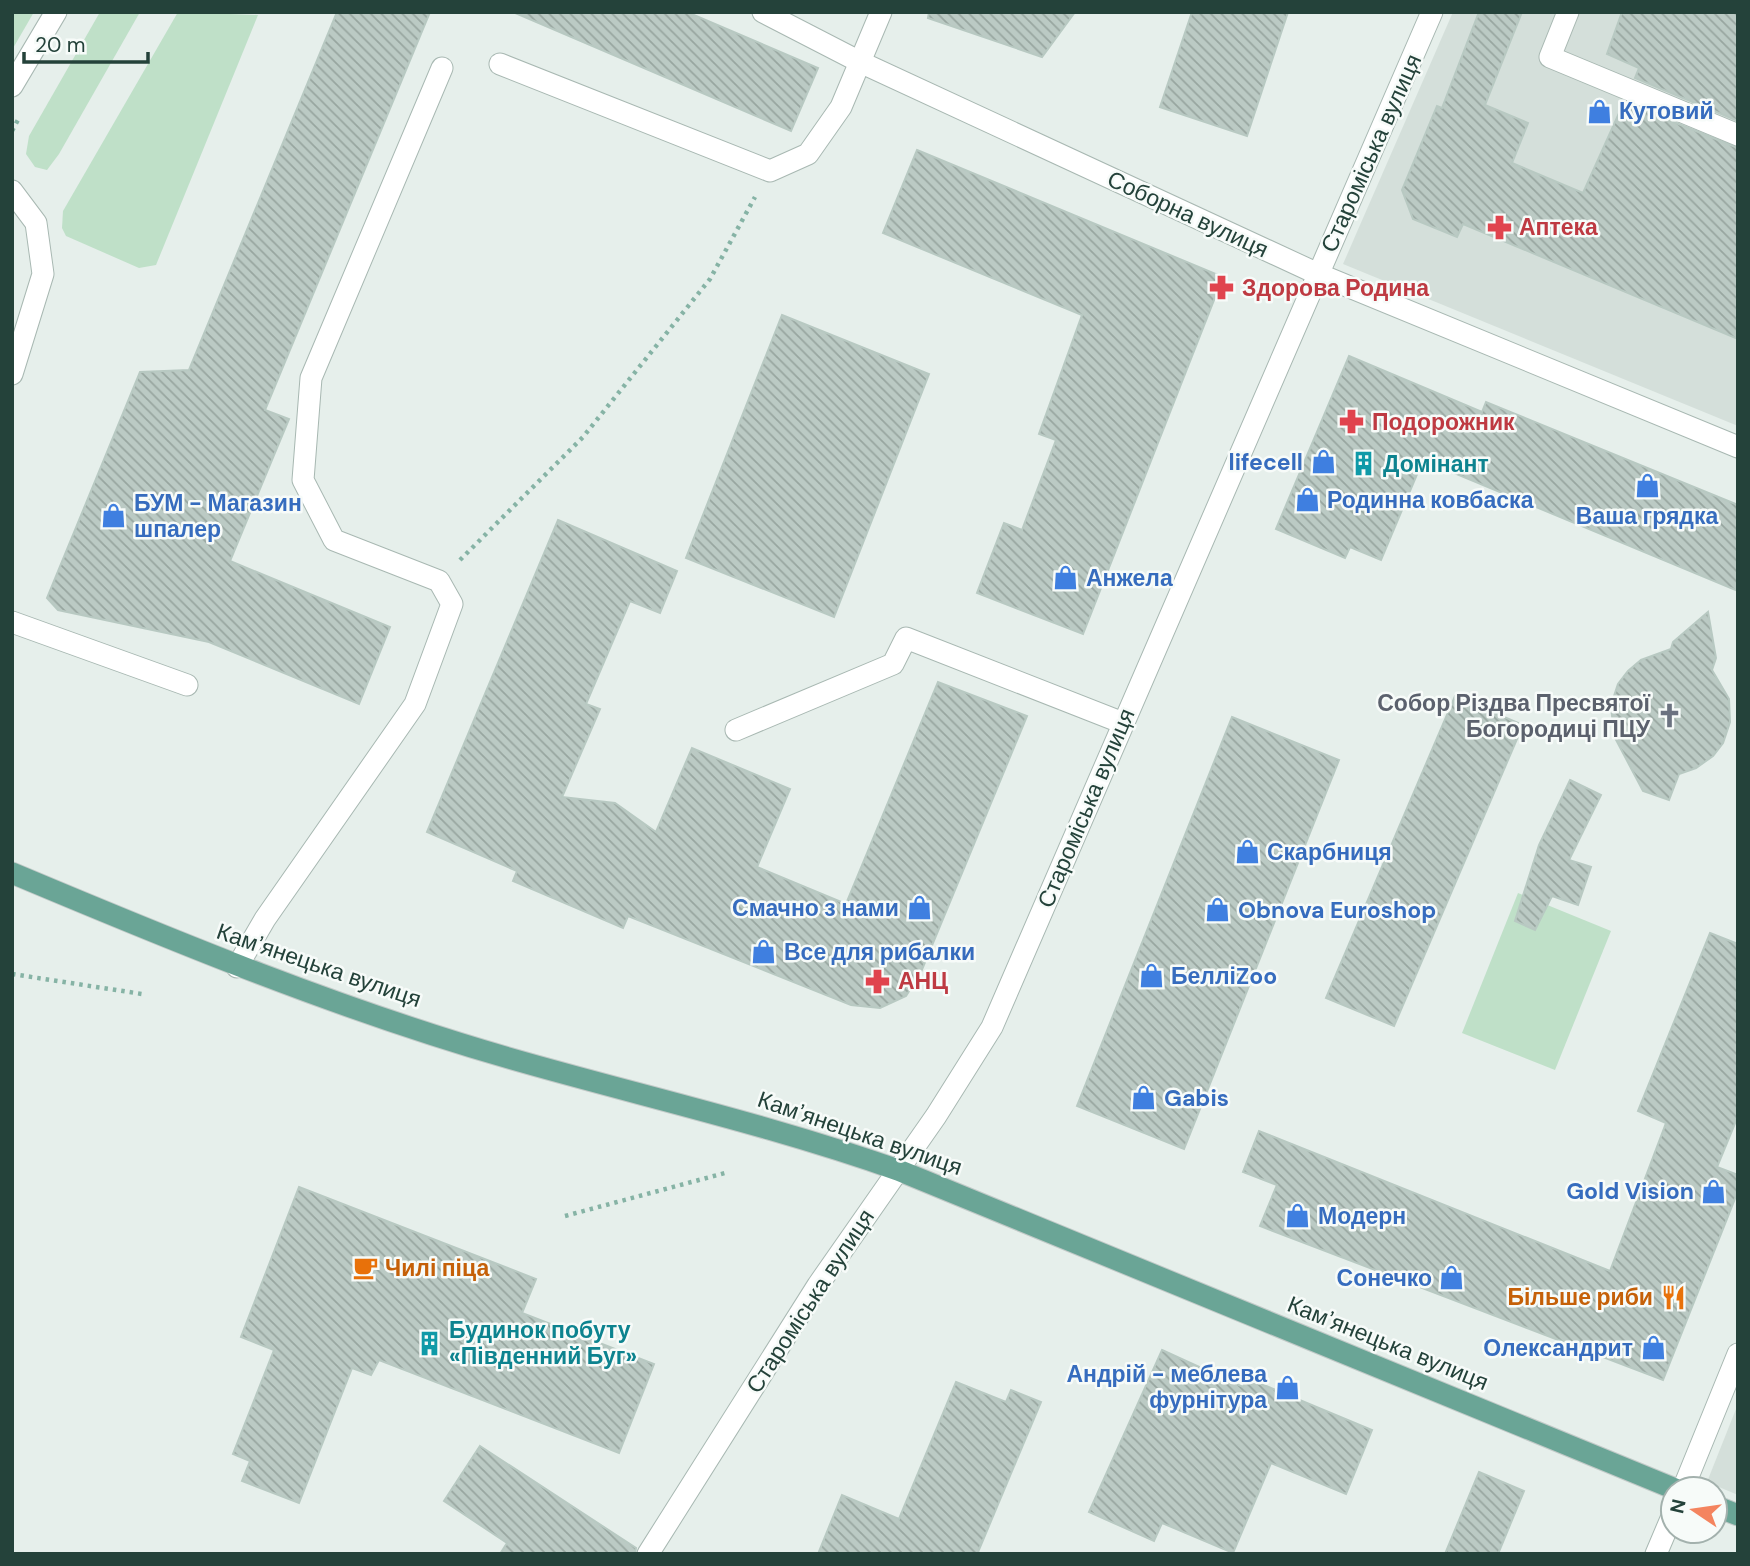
<svg xmlns="http://www.w3.org/2000/svg" width="1750" height="1566" font-family="'DM Sans',sans-serif">
  <style>
    .built { fill: #d4dfda }
    .grass { fill: #bfe0c8 }
    .building { fill: url(#building-back-hatch); stroke: #b8c9c2; stroke-width: 2 }
    .lines { fill: none; stroke-linecap: round; stroke-linejoin: round }
    .minor-casing { stroke: #a8b8b2; stroke-width: 23 }
    .major-casing { stroke: #c2cac8; stroke-width: 23 }
    .path { stroke: #86b3a5; stroke-width: 4.5; stroke-dasharray: 3.5 5; stroke-linecap: butt }
    .minor { stroke: #fff; stroke-width: 21 }
    .major { stroke: #6aa596; stroke-width: 21 }
    .labels { text-anchor: middle; stroke-width: 5; stroke-linejoin: round; paint-order: stroke }
    .shop-label { font-size: 23px; font-weight: bold; fill: #366cbe; stroke: #f7fbf9; text-anchor: start }
    .street-label { font-size: 23px; fill: #24423a; stroke: #f7fbf9 }
    .health-label { font-size: 23px; font-weight: bold; fill: #be3a42; stroke: #f7fbf9; text-anchor: start }
    .culture-label { font-size: 23px; font-weight: bold; fill: #0d838f; stroke: #f7fbf9; text-anchor: start }
    .worship-label { font-size: 23px; font-weight: bold; fill: #5b616d; stroke: #f7fbf9; text-anchor: end }
    .food-label { font-size: 23px; font-weight: bold; fill: #c56008; stroke: #f7fbf9; text-anchor: start }
  </style>
  <defs>
    <pattern id="building-back-hatch" width="6" height="6" patternUnits="userSpaceOnUse" patternTransform="scale(1.75)"><rect width="6" height="6" fill="#bbcac4"/><path d="M-1 5l2 2M0 0l6 6M5-1l2 2" fill="none" stroke="#98a6a0"/></pattern>
  </defs>
  <rect width="100%" height="100%" fill="#e6efeb"/>
  <!-- built -->
  <g class="built">
    <polygon points="1453,12 1738,12 1738,426 1343,264"/>
    <polygon points="1738,1404 1738,1495 1707,1482"/>
  </g>
  <!-- grass -->
  <g class="grass">
    <polygon points="12,12 34,12 12,50"/>
    <polygon points="100,12 140,12 59,154 47,170 35,167 26,154 29,136"/>
    <polygon points="178,12 258,15 156,265 139,268 66,236 62,228 63,211"/>
    <polygon points="1518,893 1611,931 1555,1070 1462,1033"/>
  </g>
  <!-- building -->
  <g class="building">
    <polygon points="337,12 430,12 265,410 289,419 230,561 390,627 359,704 209,642 58,610 47,598 140,372 189,370"/>
    <polygon points="513,12 687,12 818,68 791,131"/>
    <polygon points="929,12 1075,12 1042,57 928,18"/>
    <polygon points="1192,12 1288,12 1247,136 1160,107"/>
    <polygon points="1479,12 1522,12 1485,105 1528,123 1512,163 1583,193 1624,102 1738,148 1738,339 1463,224 1457,237 1413,219 1402,190 1437,106 1442,108"/>
    <polygon points="1622,12 1738,12 1738,121 1635,78 1639,68 1607,54"/>
    <polygon points="917,150 1223,277 1083,634 977,593 1004,523 1022,530 1056,440 1039,434 1082,315 883,233"/>
    <polygon points="782,315 929,374 834,617 686,558"/>
    <polygon points="1349,356 1482,412 1486,402 1738,505 1738,591 1423,460 1381,560 1350,547 1345,558 1276,529"/>
    <polygon points="558,520 677,571 660,613 630,601 586,704 600,709 562,797 615,803 656,832 692,748 790,789 757,867 846,904 938,682 1027,716 921,972 906,996 880,1008 851,1005 628,916 623,928 513,881 517,871 427,832"/>
    <polygon points="1708,612 1716,658 1712,670 1729,699 1730,722 1723,743 1713,756 1696,768 1679,774 1669,800 1643,791 1614,736 1611,705 1618,684 1628,671 1641,660 1671,649 1673,642"/>
    <polygon points="1455,696 1523,725 1394,1026 1326,998"/>
    <polygon points="1232,717 1339,760 1184,1149 1077,1106"/>
    <polygon points="1570,780 1601,795 1569,860 1591,867 1578,905 1552,896 1535,930 1515,921 1539,845"/>
    <polygon points="1710,933 1738,944 1738,1116 1717,1167 1738,1175 1738,1191 1663,1380 1260,1226 1277,1185 1243,1172 1259,1131 1610,1271 1666,1123 1638,1111"/>
    <polygon points="299,1187 536,1279 522,1313 654,1364 619,1453 379,1360 371,1375 352,1368 299,1503 242,1481 250,1461 233,1454 274,1350 241,1337"/>
    <polygon points="1162,1350 1243,1387 1247,1378 1372,1430 1346,1494 1271,1463 1233,1553 1162,1523 1154,1541 1089,1512"/>
    <polygon points="956,1382 1006,1402 1011,1390 1041,1402 978,1552 981,1554 818,1554 842,1495 899,1519"/>
    <polygon points="480,1446 636,1548 635,1554 500,1554 507,1543 444,1501"/>
    <polygon points="1479,1472 1524,1491 1498,1554 1445,1554"/>
  </g>
  <g class="lines">
    <defs>
      <g id="minor">
        <polyline points="763,12 860,62 1318,274 1738,447"/>
        <polyline points="1568,12 1550,57 1738,135"/>
        <polyline points="500,64 770,171 808,154 841,107 881,12"/>
        <polyline points="12,86 56,12"/>
        <polyline points="12,191 36,223 43,274 12,374"/>
        <polyline points="12,622 187,685"/>
        <polyline points="736,730 893,664 906,638 1123,723"/>
        <polyline points="237,967 265,919 415,704 452,604 439,581 334,540 303,480 311,378 442,68"/>
        <polyline points="1683,1489 1738,1354"/>
        <polyline points="648,1554 818,1285 936,1116 992,1027 1432,12"/>
        <polyline points="1656,1554 1673,1514"/>
      </g>
      <g id="major">
        <path d="M12,873C176,942 341,1010 512,1059C641,1096 771,1125 898,1170L1675,1489"/>
        <polyline points="1715,1506 1738,1515"/>
      </g>
    </defs>
    <!-- minor casing -->
    <use href="#minor" class="minor-casing"/>
    <!-- major casing -->
    <use href="#major" class="major-casing"/>
    <!-- path -->
    <g class="path">
      <polyline points="12,131 20,116"/>
      <polyline points="460,560 583,437 710,279 755,197"/>
      <polyline points="12,974 142,994"/>
      <polyline points="565,1216 725,1173"/>
    </g>
    <!-- minor -->
    <use href="#minor" class="minor"/>
    <!-- major -->
    <use href="#major" class="major"/>
  </g>
  <!-- icons -->
  <defs>
    <symbol id="shop-bare" viewBox="-9 -9 18 18"><path d="M-5-2.5h2.3a2.7 3.5 0 0 1 5.4 0H5L5.5 6h-11ZM-1.5-2.5h3a1.5 2.3 0 0 0-3 0Z" fill="#3f7fe0" stroke="#f7fbf9" stroke-width="2.5" paint-order="stroke"/></symbol>
    <symbol id="pharmacy-bare" viewBox="-9 -9 18 18"><path d="M-2-6h4v4h4v4h-4v4h-4v-4h-4v-4h4Z" fill="#e0444e" stroke="#f7fbf9" stroke-width="2.5" paint-order="stroke"/></symbol>
    <symbol id="building-bare" viewBox="-9 -9 18 18"><path d="M-4-6H4V6H1V3H-1V6H-4ZM-2.5-4.3h1.7v1.8h-1.7ZM.8-4.3h1.7v1.8H.8ZM-2.5-1h1.7V.8h-1.7ZM.8-1h1.7V.8H.8Z" fill="#0f9aa8" stroke="#f7fbf9" stroke-width="2.5" paint-order="stroke"/></symbol>
    <symbol id="church-bare" viewBox="-9 -9 18 18"><path d="M-1.2-6h2.4v3.5h3.3v2.4h-3.3V6h-2.4V-.1h-3.3v-2.4h3.3Z" fill="#6b7280" stroke="#f7fbf9" stroke-width="2.5" paint-order="stroke"/></symbol>
    <symbol id="cafe-bare" viewBox="-9 -9 18 18"><path d="M-5.5-4.5H6V0H3Q3 3.5 0 3.5H-2.5Q-5.5 3.5-5.5 0ZM3-3.2v2h1.7v-2ZM-6 4.5H4V6H-6Z" fill="#e8710a" stroke="#f7fbf9" stroke-width="2.5" paint-order="stroke"/></symbol>
    <symbol id="restaurant-bare" viewBox="-9 -9 18 18"><path d="M-5-6h1v4h1v-4h1v4h1v-4h1v5L-1.5 .5V6h-2V.5L-5-1ZM5-6V6H3V1.5H1.5Q1.5-4 5-6Z" fill="#e8710a" stroke="#f7fbf9" stroke-width="2.5" paint-order="stroke"/></symbol>
  </defs>
  <g fill-rule="evenodd">
    <use href="#shop-bare" x="1582" y="94" width="35" height="35"/>
    <use href="#pharmacy-bare" x="1482" y="210" width="35" height="35"/>
    <use href="#pharmacy-bare" x="1204" y="270" width="35" height="35"/>
    <use href="#pharmacy-bare" x="1334" y="404" width="35" height="35"/>
    <use href="#shop-bare" x="1306" y="444" width="35" height="35"/>
    <use href="#building-bare" x="1346" y="446" width="35" height="35"/>
    <use href="#shop-bare" x="1630" y="468" width="35" height="35"/>
    <use href="#shop-bare" x="1290" y="482" width="35" height="35"/>
    <use href="#shop-bare" x="96" y="498" width="35" height="35"/>
    <use href="#shop-bare" x="1048" y="560" width="35" height="35"/>
    <use href="#church-bare" x="1652" y="698" width="35" height="35"/>
    <use href="#shop-bare" x="1230" y="834" width="35" height="35"/>
    <use href="#shop-bare" x="902" y="890" width="35" height="35"/>
    <use href="#shop-bare" x="1200" y="892" width="35" height="35"/>
    <use href="#shop-bare" x="746" y="934" width="35" height="35"/>
    <use href="#shop-bare" x="1134" y="958" width="35" height="35"/>
    <use href="#pharmacy-bare" x="860" y="964" width="35" height="35"/>
    <use href="#shop-bare" x="1126" y="1080" width="35" height="35"/>
    <use href="#shop-bare" x="1696" y="1174" width="35" height="35"/>
    <use href="#shop-bare" x="1280" y="1198" width="35" height="35"/>
    <use href="#cafe-bare" x="348" y="1250" width="35" height="35"/>
    <use href="#shop-bare" x="1434" y="1260" width="35" height="35"/>
    <use href="#restaurant-bare" x="1656" y="1280" width="35" height="35"/>
    <use href="#building-bare" x="412" y="1326" width="35" height="35"/>
    <use href="#shop-bare" x="1636" y="1330" width="35" height="35"/>
    <use href="#shop-bare" x="1270" y="1370" width="35" height="35"/>
  </g>
  <g class="labels">
    <!-- shop labels -->
    <g class="shop-label">
      <text x="1619" y="119">Кутовий</text>
      <text x="1303" y="470" text-anchor="end">lifecell</text>
      <text x="1327" y="508">Родинна ковбаска</text>
      <text x="134" y="511">БУМ - Магазин<tspan x="134" dy="26">шпалер</tspan></text>
      <text x="1647" y="524" text-anchor="middle">Ваша грядка</text>
      <text x="1086" y="586">Анжела</text>
      <text x="1267" y="860">Скарбниця</text>
      <text x="899" y="916" text-anchor="end">Смачно з нами</text>
      <text x="1238" y="918">Obnova Euroshop</text>
      <text x="784" y="960">Все для рибалки</text>
      <text x="1171" y="984">БелліZoo</text>
      <text x="1164" y="1106">Gabis</text>
      <text x="1694" y="1199" text-anchor="end">Gold Vision</text>
      <text x="1318" y="1224">Модерн</text>
      <text x="1432" y="1286" text-anchor="end">Сонечко</text>
      <text x="1633" y="1356" text-anchor="end">Олександрит</text>
      <text x="1267" y="1382" text-anchor="end">Андрій - меблева<tspan x="1267" dy="26">фурнітура</tspan></text>
    </g>
    <!-- street labels -->
    <g class="street-label">
      <text transform="translate(1371 153) rotate(-66)" y="8">Староміська вулиця</text>
      <text transform="translate(1188 214) rotate(25)" y="8">Соборна вулиця</text>
      <text transform="translate(1086 808) rotate(-67)" y="8">Староміська вулиця</text>
      <text transform="translate(319 965) rotate(19)" y="8">Камʼянецька вулиця</text>
      <text transform="translate(860 1133) rotate(19)" y="8">Камʼянецька вулиця</text>
      <text transform="translate(810 1301) rotate(-57)" y="8">Староміська вулиця</text>
      <text transform="translate(1388 1343) rotate(22)" y="8">Камʼянецька вулиця</text>
    </g>
    <!-- health labels -->
    <g class="health-label">
      <text x="1519" y="235">Аптека</text>
      <text x="1242" y="296">Здорова Родина</text>
      <text x="1372" y="430">Подорожник</text>
      <text x="898" y="989">АНЦ</text>
    </g>
    <!-- culture labels -->
    <g class="culture-label">
      <text x="1383" y="472">Домінант</text>
      <text x="449" y="1338">Будинок побуту<tspan x="449" dy="26">«Південний Буг»</tspan></text>
    </g>
    <!-- worship labels -->
    <g class="worship-label">
      <text x="1650" y="711">Собор Різдва Пресвятої<tspan x="1650" dy="26">Богородиці ПЦУ</tspan></text>
    </g>
    <!-- food labels -->
    <g class="food-label">
      <text x="385" y="1276">Чилі піца</text>
      <text x="1653" y="1305" text-anchor="end">Більше риби</text>
    </g>
  </g>
  <!-- border -->
  <rect width="1750" height="1566" fill="none" stroke="#24423a" stroke-width="28"/>
  <!-- north arrow -->
  <g transform="translate(1694 1510) rotate(283)"><circle r="33" fill="#f7fbf9" stroke="#a3b1ad" stroke-width="2"/>
  <path d="M0-5L12 26L0 18L-12 26Z" fill="#f4845f"/>
  <text y="-10" font-size="19" font-weight="bold" text-anchor="middle" fill="#24423a">N</text>
  </g>
  <!-- scale -->
  <path d="M24 52v10h124v-10" fill="none" stroke="#24423a" stroke-width="3.5"/>
  <text x="35" y="52" font-size="21" fill="#24423a" stroke="#f7fbf9" stroke-width="5" paint-order="stroke">20 m</text>
</svg>
